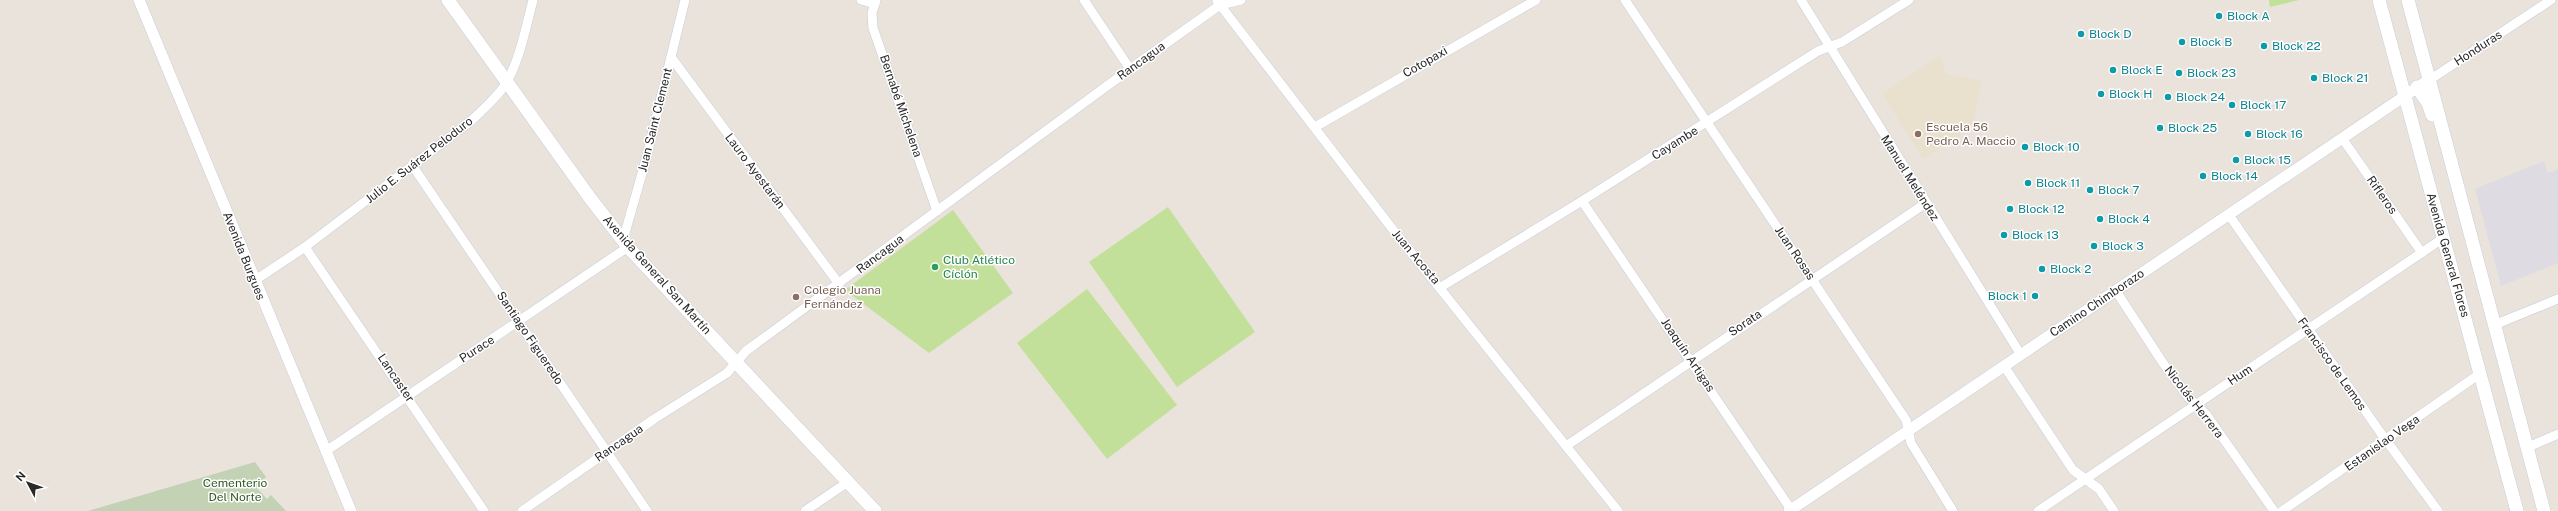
<svg xmlns="http://www.w3.org/2000/svg" width="2558" height="511" font-family="'Public Sans',sans-serif">
  <style>
    .industrial { fill: #dedce2 }
    .education { fill: #e9e0cd }
    .cemetery { fill: #c3d1b5 }
    .pitch { fill: #c3e09b }
    .lines { fill: none; stroke-linecap: round; stroke-linejoin: round }
    .minor-casing { stroke: #cacdd9; stroke-width: 10 }
    .tertiary-casing { stroke: #cacdd9; stroke-width: 12 }
    .secondary-casing { stroke: #cacdd9; stroke-width: 14 }
    .minor { stroke: #fff; stroke-width: 9 }
    .tertiary { stroke: #fff; stroke-width: 11 }
    .secondary { stroke: #fff; stroke-width: 13 }
    .culture-dot { fill: #0f9aa8; stroke: #fff; stroke-width: 1.5 }
    .education-dot { fill: #8d6e63; stroke: #fff; stroke-width: 1.5 }
    .leisure-dot { fill: #2e9e5b; stroke: #fff; stroke-width: 1.5 }
    .labels { text-anchor: middle; stroke-width: 3; stroke-linejoin: round; paint-order: stroke }
    .culture-label { font-size: 12px; fill: #0d838f; stroke: #fff; text-anchor: start }
    .street-label { font-size: 12px; fill: #292929; stroke: #fff }
    .education-label { font-size: 12px; fill: #785e54; stroke: #fff; text-anchor: start }
    .leisure-label { font-size: 12px; fill: #27864d; stroke: #fff; text-anchor: start }
    .park-label { font-size: 12px; fill: #2e5c22; stroke: #fff }
  </style>
  <rect width="100%" height="100%" fill="#e9e3dc"/>
  <!-- industrial -->
  <polygon class="industrial" points="2544,161 2548,173 2558,169 2558,263 2501,286 2475,189"/>
  <!-- education -->
  <polygon class="education" points="1940,56 1946,74 1982,81 1972,128 1923,159 1882,93"/>
  <!-- cemetery -->
  <polygon class="cemetery" points="255,462 266,477 256,487 267,499 271,495 286,511 88,511"/>
  <!-- pitch -->
  <g class="pitch">
    <polygon points="2269,0 2299,0 2270,7"/>
    <polygon points="1168,207 1255,332 1177,387 1089,262"/>
    <polygon points="953,210 1013,293 929,353 845,290"/>
    <polygon points="1087,289 1177,405 1107,459 1017,343"/>
  </g>
  <g class="lines">
    <defs>
      <g id="minor">
        <polyline points="861,0 875,4"/>
        <polyline points="876,0 872,13 873,28 937,211"/>
        <polyline points="1084,0 1130,69"/>
        <polyline points="1625,0 1906,420 1911,443 1953,511"/>
        <polyline points="1801,0 2021,355"/>
        <polyline points="1217,1 1394,231 1618,511"/>
        <polyline points="671,57 839,284"/>
        <polyline points="2431,79 2551,0"/>
        <polyline points="1315,127 1536,0"/>
        <polyline points="2342,138 2422,253"/>
        <polyline points="412,165 647,511"/>
        <polyline points="1582,201 1792,511"/>
        <polyline points="2229,215 2380,432 2438,511"/>
        <polyline points="623,240 645,163 685,0"/>
        <polyline points="305,247 484,511"/>
        <path d="M254,281L305,247L471,121C483,109 500,95 508,80C521,55 526,26 533,0"/>
        <polyline points="1441,287 1582,201 1818,51 1842,42 1909,0"/>
        <polyline points="2116,291 2163,363 2189,398 2206,414 2274,511"/>
        <polyline points="2494,325 2558,299"/>
        <polyline points="2004,366 2073,470 2099,489 2114,511"/>
        <polyline points="1566,446 1926,203"/>
        <polyline points="2526,448 2558,434"/>
        <polyline points="326,451 628,247"/>
        <polyline points="522,511 654,419 727,373 746,351 1130,69 1220,5 1241,0"/>
        <polyline points="805,511 848,482"/>
        <polyline points="2038,511 2442,239"/>
        <polyline points="2282,511 2481,373"/>
      </g>
      <g id="tertiary">
        <polyline points="139,0 351,511"/>
        <polyline points="1789,511 2424,83"/>
      </g>
      <g id="secondary">
        <polyline points="448,0 590,198 628,247 875,511"/>
        <polyline points="2379,0 2517,511"/>
        <polyline points="2408,0 2544,511"/>
        <polyline points="2417,87 2428,103 2432,115"/>
      </g>
    </defs>
    <!-- minor casing -->
    <use href="#minor" class="minor-casing"/>
    <!-- tertiary casing -->
    <use href="#tertiary" class="tertiary-casing"/>
    <!-- secondary casing -->
    <use href="#secondary" class="secondary-casing"/>
    <!-- minor -->
    <use href="#minor" class="minor"/>
    <!-- tertiary -->
    <use href="#tertiary" class="tertiary"/>
    <!-- secondary -->
    <use href="#secondary" class="secondary"/>
  </g>
  <!-- markers -->
  <g class="culture-dot">
    <circle cx="2219" cy="16" r="4"/>
    <circle cx="2081" cy="34" r="4"/>
    <circle cx="2182" cy="42" r="4"/>
    <circle cx="2264" cy="46" r="4"/>
    <circle cx="2113" cy="70" r="4"/>
    <circle cx="2179" cy="73" r="4"/>
    <circle cx="2314" cy="78" r="4"/>
    <circle cx="2101" cy="94" r="4"/>
    <circle cx="2168" cy="97" r="4"/>
    <circle cx="2232" cy="105" r="4"/>
    <circle cx="2160" cy="128" r="4"/>
    <circle cx="2248" cy="134" r="4"/>
    <circle cx="2025" cy="147" r="4"/>
    <circle cx="2236" cy="160" r="4"/>
    <circle cx="2203" cy="176" r="4"/>
    <circle cx="2028" cy="183" r="4"/>
    <circle cx="2090" cy="190" r="4"/>
    <circle cx="2010" cy="209" r="4"/>
    <circle cx="2100" cy="219" r="4"/>
    <circle cx="2004" cy="235" r="4"/>
    <circle cx="2094" cy="246" r="4"/>
    <circle cx="2042" cy="269" r="4"/>
    <circle cx="2035" cy="296" r="4"/>
  </g>
  <g class="education-dot">
    <circle cx="1918" cy="134" r="4"/>
    <circle cx="796" cy="297" r="4"/>
  </g>
  <circle class="leisure-dot" cx="935" cy="267" r="4"/>
  <g class="labels">
    <!-- culture labels -->
    <g class="culture-label">
      <text x="2227" y="20">Block A</text>
      <text x="2089" y="38">Block D</text>
      <text x="2190" y="46">Block B</text>
      <text x="2272" y="50">Block 22</text>
      <text x="2121" y="74">Block E</text>
      <text x="2187" y="77">Block 23</text>
      <text x="2322" y="82">Block 21</text>
      <text x="2109" y="98">Block H</text>
      <text x="2176" y="101">Block 24</text>
      <text x="2240" y="109">Block 17</text>
      <text x="2168" y="132">Block 25</text>
      <text x="2256" y="138">Block 16</text>
      <text x="2033" y="151">Block 10</text>
      <text x="2244" y="164">Block 15</text>
      <text x="2211" y="180">Block 14</text>
      <text x="2036" y="187">Block 11</text>
      <text x="2098" y="194">Block 7</text>
      <text x="2018" y="213">Block 12</text>
      <text x="2108" y="223">Block 4</text>
      <text x="2012" y="239">Block 13</text>
      <text x="2102" y="250">Block 3</text>
      <text x="2050" y="273">Block 2</text>
      <text x="2027" y="300" text-anchor="end">Block 1</text>
    </g>
    <!-- street labels -->
    <g class="street-label">
      <text transform="translate(2478 48) rotate(-33)" y="4">Honduras</text>
      <text transform="translate(1141 61) rotate(-36)" y="4">Rancagua</text>
      <text transform="translate(1425 62) rotate(-30)" y="4">Cotopaxi</text>
      <text transform="translate(901 106) rotate(71)" y="4">Bernabé Michelena</text>
      <text transform="translate(655 120) rotate(-76)" y="4">Juan Saint Clement</text>
      <text transform="translate(1675 143) rotate(-32)" y="4">Cayambe</text>
      <text transform="translate(419 160) rotate(-38)" y="4">Julio E. Suárez Peloduro</text>
      <text transform="translate(755 171) rotate(53)" y="4">Lauro Ayestarán</text>
      <text transform="translate(1910 178) rotate(58)" y="4">Manuel Meléndez</text>
      <text transform="translate(2382 195) rotate(55)" y="4">Rifleros</text>
      <text transform="translate(1795 253) rotate(56)" y="4">Juan Rosas</text>
      <text transform="translate(880 254) rotate(-37)" y="4">Rancagua</text>
      <text transform="translate(2448 255) rotate(74)" y="4">Avenida General Flores</text>
      <text transform="translate(244 256) rotate(68)" y="4">Avenida Burgues</text>
      <text transform="translate(1416 257) rotate(50)" y="4">Juan Acosta</text>
      <text transform="translate(657 275) rotate(48)" y="4">Avenida General San Martín</text>
      <text transform="translate(2097 303) rotate(-34)" y="4">Camino Chimborazo</text>
      <text transform="translate(1745 323) rotate(-34)" y="4">Sorata</text>
      <text transform="translate(530 338) rotate(56)" y="4">Santiago Figueredo</text>
      <text transform="translate(477 349) rotate(-33)" y="4">Purace</text>
      <text transform="translate(1688 355) rotate(56)" y="4">Joaquín Artigas</text>
      <text transform="translate(2332 364) rotate(55)" y="4">Francisco de Lemos</text>
      <text transform="translate(2240 375) rotate(-34)" y="4">Hum</text>
      <text transform="translate(396 378) rotate(56)" y="4">Lancaster</text>
      <text transform="translate(2194 402) rotate(52)" y="4">Nicolás Herrera</text>
      <text transform="translate(619 443) rotate(-35)" y="4">Rancagua</text>
      <text transform="translate(2382 443) rotate(-35)" y="4">Estanislao Vega</text>
    </g>
    <!-- education labels -->
    <g class="education-label">
      <text x="1926" y="131">Escuela 56<tspan x="1926" dy="14">Pedro A. Maccio</tspan></text>
      <text x="804" y="294">Colegio Juana<tspan x="804" dy="14">Fernández</tspan></text>
    </g>
    <!-- leisure labels -->
    <g class="leisure-label">
      <text x="943" y="264">Club Atlético<tspan x="943" dy="14">Cíclón</tspan></text>
    </g>
    <!-- park labels -->
    <g class="park-label">
      <text x="235" y="487">Cementerio<tspan x="235" dy="14">Del Norte</tspan></text>
    </g>
  </g>
  <!-- north arrow -->
  <g transform="translate(28 483) rotate(311)" stroke="#ffffff" stroke-width="3" paint-order="stroke">
  <path d="M0-3L7 15L0 10L-7 15Z" fill="#292929"/>
  <text y="-6" font-size="11" font-weight="bold" text-anchor="middle" fill="#292929">N</text>
  </g>
</svg>
